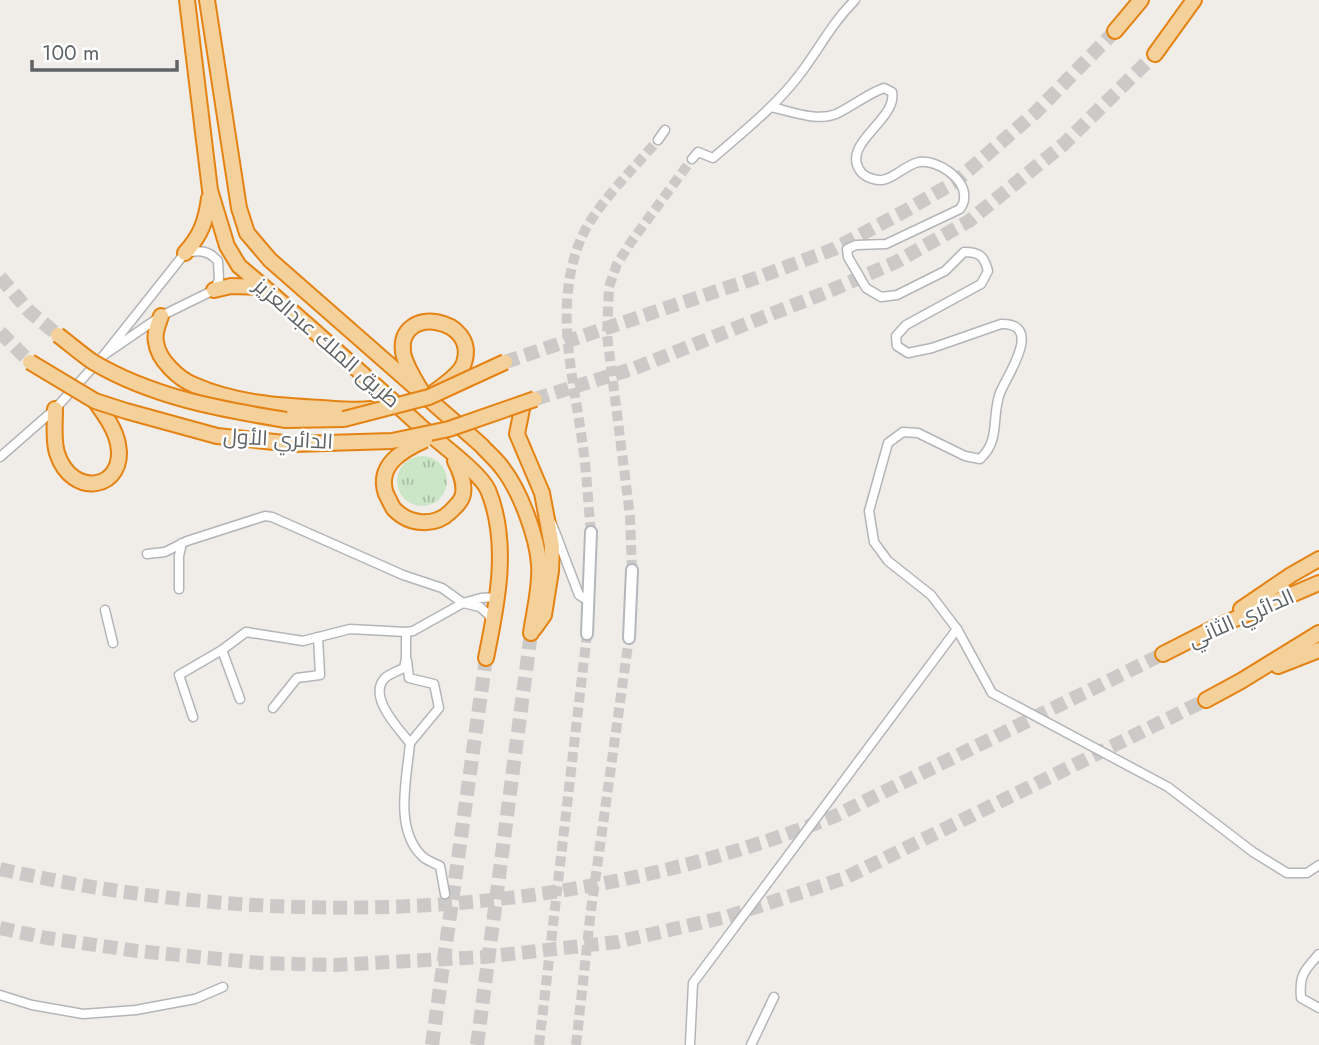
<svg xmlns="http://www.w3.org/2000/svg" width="1319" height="1045" font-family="Jost,Cairo,sans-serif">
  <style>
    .grass { fill: url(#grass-tufts) }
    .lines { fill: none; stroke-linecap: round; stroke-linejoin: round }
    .secondary-tunnel { stroke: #cccac8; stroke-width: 10; stroke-dasharray: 10 5; stroke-linecap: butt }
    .highway-tunnel { stroke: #cccac8; stroke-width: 14; stroke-dasharray: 14 7; stroke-linecap: butt }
    .street-casing { stroke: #b3b5b8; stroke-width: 11 }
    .secondary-casing { stroke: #b4b7bb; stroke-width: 14 }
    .highway-casing { stroke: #e48313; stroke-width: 18 }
    .street { stroke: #fff; stroke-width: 8 }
    .secondary { stroke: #fff; stroke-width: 10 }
    .highway { stroke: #f4d09a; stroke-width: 14 }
    .highway-bridge-casing { stroke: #e48313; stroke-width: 18; stroke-linecap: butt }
    .highway-bridge { stroke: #f4d09a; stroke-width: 14 }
    .labels { text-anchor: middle; stroke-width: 5; stroke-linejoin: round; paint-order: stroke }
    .street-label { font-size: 21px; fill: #5f6366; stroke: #fff }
  </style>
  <defs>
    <pattern id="grass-tufts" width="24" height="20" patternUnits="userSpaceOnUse" patternTransform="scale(1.75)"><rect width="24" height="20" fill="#cbe5c7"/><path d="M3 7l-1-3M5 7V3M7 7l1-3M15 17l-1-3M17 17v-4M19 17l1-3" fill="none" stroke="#a8bda5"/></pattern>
  </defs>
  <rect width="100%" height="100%" fill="#f0ede8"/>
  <!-- grass -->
  <circle class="grass" cx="422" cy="481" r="25"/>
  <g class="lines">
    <!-- secondary-tunnel -->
    <g class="secondary-tunnel">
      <path d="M591,532C588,504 587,475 583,447C574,378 553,309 580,241C593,208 634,168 658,140"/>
      <polyline points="632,570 630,516 607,335 609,287 617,264 631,242 692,159"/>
      <polyline points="539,1045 587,634"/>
      <polyline points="576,1045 591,910 629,638"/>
    </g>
    <!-- highway-tunnel -->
    <g class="highway-tunnel">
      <polyline points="0,277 30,312 58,335"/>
      <polyline points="0,332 30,362"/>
      <polyline points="505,362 762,276 834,249 905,211 955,182 1036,112 1115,31"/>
      <polyline points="535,399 635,368 827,292 896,262 969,221 1064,144 1155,54"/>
      <path d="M0,869C277,931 569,922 835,816L1163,654"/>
      <polyline points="0,928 47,938 137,951 261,963 335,965 484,957 617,942 726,917 845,878 1206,700"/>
      <polyline points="432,1045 486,658"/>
      <polyline points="477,1045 531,633"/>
    </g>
    <defs>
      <g id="street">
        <path d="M771,107C790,111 816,122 836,114C853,106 867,94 884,88L892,92C898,120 839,144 861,172C866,178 879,182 886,179C898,175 906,165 919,162C937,159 967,179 964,199C964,203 962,206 960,209L886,244L856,245L847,249L848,257L866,288L881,297L897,295L945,271L964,252C980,252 984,256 988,271L981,284L906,325L896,336L897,346L908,353L932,348L1001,324C1045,323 1006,377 1000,393C991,417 1001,440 980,459L965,456L918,433L903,432L888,443L869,511L874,542L888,561L931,595L957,629L992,693L1168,787L1253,852L1287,873H1307L1319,865"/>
        <polyline points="658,140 665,130"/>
        <path d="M692,159L698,152L713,158C743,132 776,106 800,74C820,48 831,24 855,0"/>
        <path d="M0,457L55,409L104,355L185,253C200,250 208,250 218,261L219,280L214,290L161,316L104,355"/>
        <polyline points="552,524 579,595 589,601"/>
        <polyline points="147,554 165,552 187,541 265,516 272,517 403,575 442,588 463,603 480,607 488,614 492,621"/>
        <polyline points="179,589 179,556 182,543"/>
        <polyline points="105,610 113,643"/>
        <path d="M406,632V658L404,668C398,671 388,674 384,679C368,698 400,730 410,743C407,778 394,827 421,855C425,860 434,863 440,866L445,894"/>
        <polyline points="222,650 240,699"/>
        <polyline points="407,661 409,678 434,684 439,708 410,743"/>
        <polyline points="273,708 297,678 320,675 318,637"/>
        <polyline points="193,717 179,675 222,650 246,632 303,641 350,629 406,632 413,631 463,603 481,598 497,597"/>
        <path d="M1319,954C1304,971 1299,975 1301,998L1319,1008"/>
        <polyline points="0,995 32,1005 83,1014 136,1010 195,999 223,987"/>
        <polyline points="690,1045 693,983 957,629"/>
        <polyline points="751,1045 774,997"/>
      </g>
      <g id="secondary">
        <polyline points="587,634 591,532"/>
        <polyline points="629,638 632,570"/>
      </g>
      <g id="highway">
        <path d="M187,0L210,190L227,246L239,266C300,317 359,371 418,424C435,440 479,471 488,490C510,543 497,605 486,658"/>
        <path d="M207,0L239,208L247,233L270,260L481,445C488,453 497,460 503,469C520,491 537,536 539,564C541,586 534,611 531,633"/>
        <polyline points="1115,31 1141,0"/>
        <polyline points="1155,54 1194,0"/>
        <path d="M185,253C201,235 206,221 209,198"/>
        <polyline points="214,290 231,286 264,287"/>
        <path d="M161,316C158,325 154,333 156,342C158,360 179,379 194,385C234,403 279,406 322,408C338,409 355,411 371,409"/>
        <path d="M422,392C415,380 405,365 403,352C397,304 479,317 464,363C460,375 442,386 433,393"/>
        <polyline points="523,404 517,434 542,493 552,546 551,571 544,615 534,629"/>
        <path d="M55,409C55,423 53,440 57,453C72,500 127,489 118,444C115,428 104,414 95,401"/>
        <polyline points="286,420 344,419"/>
        <path d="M386,494C389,499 391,505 394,509C409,525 435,527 450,512C455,507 462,501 463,494C465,482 460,471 455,461"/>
        <polyline points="1241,609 1291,575 1319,559"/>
        <polyline points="1163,654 1214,628 1319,583"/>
        <polyline points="1278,666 1319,650"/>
        <polyline points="1206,700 1241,681 1319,633"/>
      </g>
    </defs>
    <!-- street casing -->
    <use href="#street" class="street-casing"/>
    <!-- secondary casing -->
    <use href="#secondary" class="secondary-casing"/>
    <!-- highway casing -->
    <use href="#highway" class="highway-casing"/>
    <!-- street -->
    <use href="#street" class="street"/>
    <!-- secondary -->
    <use href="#secondary" class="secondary"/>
    <!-- highway -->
    <use href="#highway" class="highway"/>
    <defs>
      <g id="highway-bridge">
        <path d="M58,335C70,344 81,354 93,362C152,397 219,409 286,420"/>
        <polyline points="30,362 95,401 126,411 217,436 294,444 392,441 449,429 535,399"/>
        <polyline points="344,419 429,397 505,362"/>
        <path d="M386,494C376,465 403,450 425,440"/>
      </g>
    </defs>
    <!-- highway-bridge casing -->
    <use href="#highway-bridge" class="highway-bridge-casing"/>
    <!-- highway-bridge -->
    <use href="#highway-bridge" class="highway-bridge"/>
  </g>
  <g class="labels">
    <!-- street labels -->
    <g class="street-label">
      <text transform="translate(327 343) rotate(41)" y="7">طريق الملك عبدالعزيز</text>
      <text transform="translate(278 439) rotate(3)" y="7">الدائري الأول</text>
      <text transform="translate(1241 618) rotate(-24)" y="7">الدائري الثاني</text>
    </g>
  </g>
  <!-- scale -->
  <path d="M32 60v10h145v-10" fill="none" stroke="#5f6366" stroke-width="3.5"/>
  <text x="42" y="60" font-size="21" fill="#5f6366" stroke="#ffffff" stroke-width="5" paint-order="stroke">100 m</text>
</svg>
